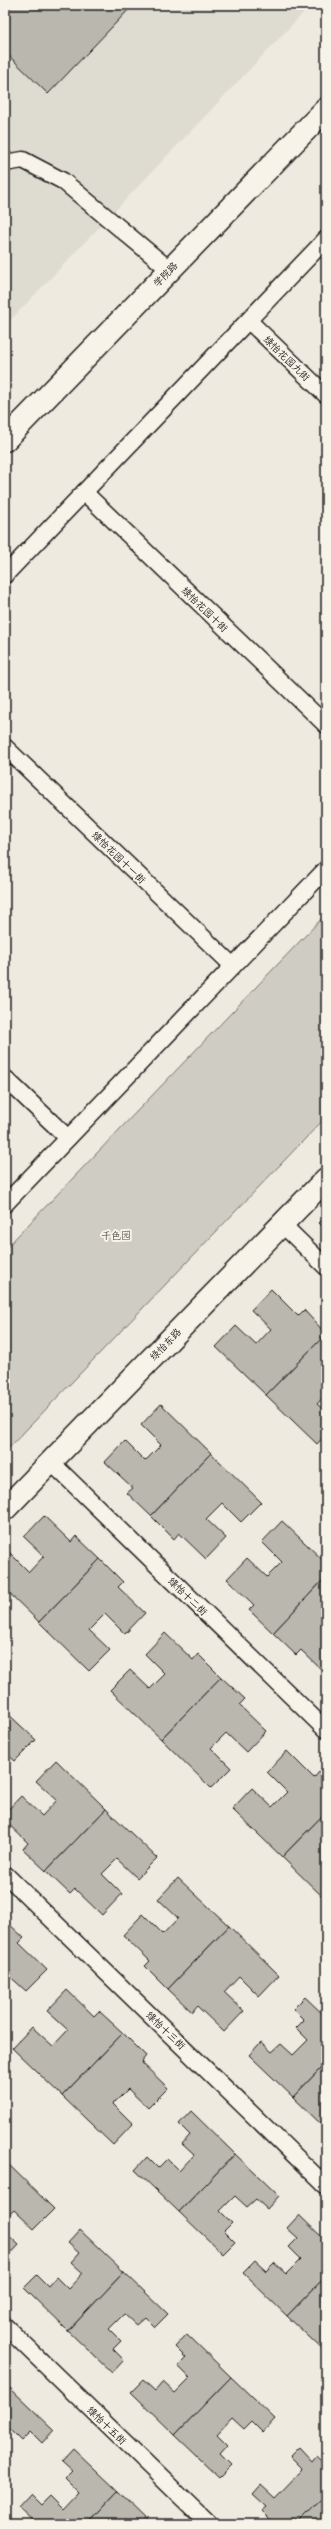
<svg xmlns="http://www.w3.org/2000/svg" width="331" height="2529" font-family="Mali,'LXGW WenKai TC',sans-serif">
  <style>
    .built { fill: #dedbd1 }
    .green { fill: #cfccc3; stroke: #767470 }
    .building { fill: #bab7af; stroke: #1c1c1c }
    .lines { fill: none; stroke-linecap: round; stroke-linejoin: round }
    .service-casing { stroke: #1c1c1c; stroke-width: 19 }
    .minor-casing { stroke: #1c1c1c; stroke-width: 25 }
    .service { stroke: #f7f3e8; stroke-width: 16 }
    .minor { stroke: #f7f3e8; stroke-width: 22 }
    .labels { text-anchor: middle; stroke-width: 4; stroke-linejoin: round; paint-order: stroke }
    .street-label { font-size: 10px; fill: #1c1c1c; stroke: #f7f3e8 }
    .park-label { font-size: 10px; fill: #52514e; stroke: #f7f3e8 }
  </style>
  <rect width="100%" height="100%" fill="#eeeae0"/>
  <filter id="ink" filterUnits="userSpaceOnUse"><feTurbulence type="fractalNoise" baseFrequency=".025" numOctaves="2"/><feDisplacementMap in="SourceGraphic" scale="8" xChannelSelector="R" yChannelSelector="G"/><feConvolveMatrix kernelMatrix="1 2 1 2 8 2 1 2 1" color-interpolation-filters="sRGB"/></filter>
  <g filter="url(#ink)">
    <!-- built -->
    <polygon class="built" points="5,5 311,5 5,326"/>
    <!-- green -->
    <polygon class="green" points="326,914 326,1117 5,1452 5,1249"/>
    <!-- building -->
    <g class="building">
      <polygon points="5,5 133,5 48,94 5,52"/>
      <polygon points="326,1216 326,1230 319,1223"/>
      <polygon points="271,1289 298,1316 304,1310 326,1334 266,1395 216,1347 236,1326 256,1345 271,1329 251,1310"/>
      <polygon points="326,1334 326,1394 317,1404 326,1412 326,1434 317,1444 266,1395"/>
      <polygon points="161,1404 211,1453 151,1516 127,1493 133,1488 105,1462 125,1441 145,1461 161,1445 141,1425"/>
      <polygon points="211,1453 261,1502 241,1522 222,1503 206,1519 226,1538 206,1559 179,1533 174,1539 151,1516"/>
      <polygon points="44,1516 71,1542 76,1536 100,1559 39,1622 5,1589 5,1556 9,1552 29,1572 44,1556 24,1537"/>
      <polygon points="282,1521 326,1563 326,1577 273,1633 249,1610 254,1605 227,1579 247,1558 267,1577 282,1562 262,1542"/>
      <polygon points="100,1559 123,1582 118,1587 145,1613 125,1634 105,1614 89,1630 110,1650 89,1671 39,1622"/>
      <polygon points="326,1577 326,1674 301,1650 296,1655 273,1633"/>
      <polygon points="165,1633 193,1660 198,1654 221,1677 161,1739 110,1690 130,1670 150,1689 165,1674 145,1654"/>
      <polygon points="221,1677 245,1699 239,1705 266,1731 246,1752 226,1733 211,1748 231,1768 211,1788 161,1739"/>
      <polygon points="5,1711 36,1740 15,1761 5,1752"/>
      <polygon points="287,1751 314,1778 319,1772 326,1779 326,1812 282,1857 232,1809 252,1788 272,1807 287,1792 267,1772"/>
      <polygon points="56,1760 106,1809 46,1871 23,1849 28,1843 5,1821 5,1813 21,1796 42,1816 57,1800 36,1781"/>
      <polygon points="106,1809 157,1858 137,1878 117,1859 102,1874 122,1894 102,1915 75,1889 70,1894 46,1871"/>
      <polygon points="326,1812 326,1900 282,1857"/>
      <polygon points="178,1878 229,1926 168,1989 145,1966 150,1961 123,1935 143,1914 163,1934 178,1918 158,1899"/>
      <polygon points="5,1920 24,1938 19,1943 47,1970 26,1991 5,1972"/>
      <polygon points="229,1926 279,1975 259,1996 239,1976 224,1992 244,2011 224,2032 197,2006 192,2012 168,1989"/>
      <polygon points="67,1990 94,2016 99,2011 123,2033 62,2096 12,2048 32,2027 53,2046 68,2030 47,2011"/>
      <polygon points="305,1997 326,2017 326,2063 293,2097 249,2055 261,2042 272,2052 281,2044 293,2055 308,2040 296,2028 304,2020 293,2009"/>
      <polygon points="123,2033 146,2056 141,2062 168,2088 148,2108 128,2089 113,2104 133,2124 113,2145 62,2096"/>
      <polygon points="326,2063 326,2129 293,2097"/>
      <polygon points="191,2111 235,2154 179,2212 135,2170 147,2157 158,2168 167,2159 179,2171 194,2155 182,2144 190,2135 179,2124"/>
      <polygon points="235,2154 279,2196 267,2209 256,2199 247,2207 235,2196 220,2211 232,2223 224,2231 235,2242 223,2254 179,2212"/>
      <polygon points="5,2161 54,2209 34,2229 14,2210 5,2219"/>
      <polygon points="299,2215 326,2241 326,2276 287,2316 243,2273 255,2261 266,2271 274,2263 286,2274 301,2259 289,2247 298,2238 287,2228"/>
      <polygon points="80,2230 124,2272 68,2331 24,2288 37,2275 48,2286 56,2277 68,2289 83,2273 71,2262 79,2253 68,2243"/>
      <polygon points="5,2232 19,2245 5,2260"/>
      <polygon points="124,2272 168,2314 155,2327 145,2317 136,2325 124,2314 109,2329 121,2341 113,2349 124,2360 112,2373 68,2331"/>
      <polygon points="326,2276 326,2353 287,2316"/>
      <polygon points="187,2334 231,2377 175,2435 131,2392 143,2380 155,2391 163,2382 175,2393 190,2378 178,2366 186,2358 175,2347"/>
      <polygon points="231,2377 275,2419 263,2432 252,2421 244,2429 232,2418 217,2434 228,2445 220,2454 231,2465 219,2477 175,2435"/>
      <polygon points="10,2388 54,2430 42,2443 31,2432 22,2441 10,2429 5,2435 5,2393"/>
      <polygon points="299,2447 312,2461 316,2456 326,2466 326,2494 296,2524 275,2524 262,2511 267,2507 253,2494 261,2485 275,2498 303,2469 290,2456"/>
      <polygon points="74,2449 118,2491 87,2524 36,2524 18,2507 30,2494 41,2505 50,2496 62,2508 77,2492 65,2480 73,2472 62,2462"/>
      <polygon points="118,2491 152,2524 87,2524"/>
      <polygon points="326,2494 326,2524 296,2524"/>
    </g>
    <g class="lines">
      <defs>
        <g id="service">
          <polyline points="5,163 23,160 63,181 170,270"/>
          <polyline points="249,321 326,395"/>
          <polyline points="84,492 326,725"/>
          <polyline points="5,575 326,239"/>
          <polyline points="5,747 233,966"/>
          <polyline points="5,1078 68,1138"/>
          <polyline points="5,1204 326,869"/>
          <polyline points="282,1224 326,1267"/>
          <polyline points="51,1462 326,1730"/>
          <polyline points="5,1874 326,2186"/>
          <polyline points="5,2326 209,2524"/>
        </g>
        <g id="minor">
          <polyline points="5,440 326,109"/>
          <polyline points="5,1509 326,1179"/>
        </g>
      </defs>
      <!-- service casing -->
      <use href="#service" class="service-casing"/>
      <!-- minor casing -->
      <use href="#minor" class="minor-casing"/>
      <!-- service -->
      <use href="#service" class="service"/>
      <!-- minor -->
      <use href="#minor" class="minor"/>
    </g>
  </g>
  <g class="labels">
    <!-- street labels -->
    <g class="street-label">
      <text transform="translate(165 274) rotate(-46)" y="4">学院路</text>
      <text transform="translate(287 358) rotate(44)" y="4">绿怡花园九街</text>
      <text transform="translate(205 609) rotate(44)" y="4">绿怡花园十街</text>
      <text transform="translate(119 857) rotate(44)" y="4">绿怡花园十一街</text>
      <text transform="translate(165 1344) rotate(-46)" y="4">绿怡东路</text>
      <text transform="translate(188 1596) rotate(44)" y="4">绿怡十二街</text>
      <text transform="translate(166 2030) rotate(44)" y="4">绿怡十三街</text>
      <text transform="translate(107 2425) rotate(44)" y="4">绿怡十五街</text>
    </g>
    <!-- park labels -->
    <g class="park-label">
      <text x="116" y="1239">千色园</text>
    </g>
  </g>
  <!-- margin -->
  <rect width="331" height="2529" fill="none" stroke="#f7f3e8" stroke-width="20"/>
  <rect x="10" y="10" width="311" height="2509" fill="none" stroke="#1c1c1c" stroke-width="1.5" filter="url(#ink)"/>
</svg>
